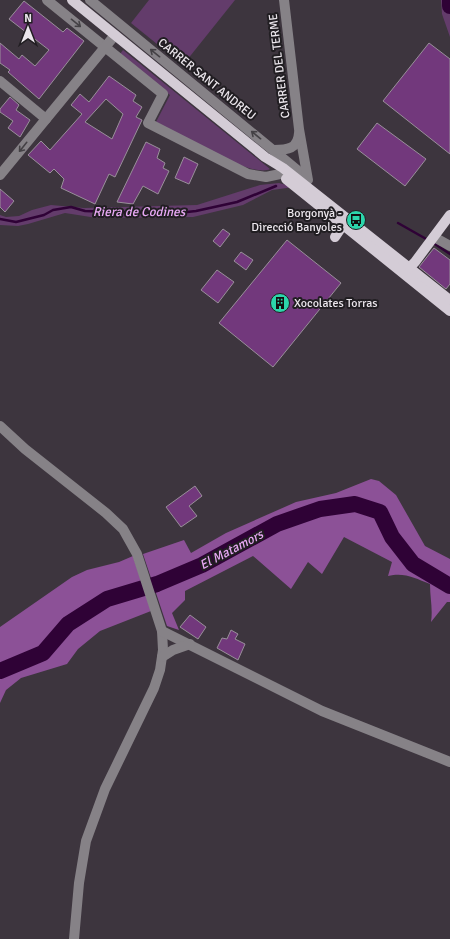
<svg xmlns="http://www.w3.org/2000/svg" width="450" height="939" font-family="Signika,sans-serif">
  <style>
    .green { fill: #633c6b }
    .forest { fill: #8c5197 }
    .water { fill: #2f0236 }
    .lines { fill: none; stroke-linecap: round; stroke-linejoin: round }
    .stream { stroke: #2f0236; stroke-width: 2.5 }
    .river { stroke: #2f0236; stroke-width: 16 }
    .building { fill: #72387c; stroke: #998f9a; fill-rule: evenodd }
    .minor { stroke: #868287; stroke-width: 10 }
    .major { stroke: #d4ccd6; stroke-width: 10 }
    .oneway { stroke: #444145 }
    .labels { text-anchor: middle; stroke-width: 4; stroke-linejoin: round; paint-order: stroke }
    .street-label { font-size: 12px; fill: #ebe6ec; stroke: #211e22 }
    .poi-label { font-size: 12px; fill: #ebe6ec; stroke: #211e22; text-anchor: end }
    .water-label { font-size: 13px; font-style: italic; fill: #e8a8f4; stroke: #211e22 }
  </style>
  <rect width="100%" height="100%" fill="#3d353e"/>
  <!-- green -->
  <g class="green">
    <polygon points="149,0 235,0 183,65 131,23"/>
    <polygon points="441,0 450,0 450,37 442,14"/>
    <path d="M123,50L270,169C251,179 176,133 156,122L170,95L120,54Z"/>
    <polygon points="279,183 294,187 272,190 243,205 193,217 97,218 65,213 28,224 18,226 0,225 0,215 6,217 19,216 32,210 51,205 84,208 197,205 260,185"/>
  </g>
  <!-- forest -->
  <g class="forest">
    <path d="M371,479L379,481L396,495L425,546L450,559V602H447L431,622C433,609 430,598 430,584C415,578 404,572 388,576L392,562L344,537L322,574L308,562L291,589L253,556L185,591V600L172,613L179,630L167,626L143,554L184,540L191,553L226,533L296,502L336,493Z"/>
    <polygon points="133,556 151,611 100,631 78,649 67,664 21,678 6,690 0,703 0,627 72,577 87,570 119,562"/>
  </g>
  <!-- water -->
  <polygon class="water" points="64,617 70,618 73,620 74,626 66,629 60,635"/>
  <g class="lines">
    <!-- stream -->
    <g class="stream">
      <polyline points="0,219 16,222 44,215 53,210 71,207 85,211 114,212 178,213 196,211 237,202 276,186"/>
      <polyline points="398,223 428,240"/>
      <polyline points="432,242 450,254"/>
    </g>
    <!-- river -->
    <g class="river">
      <polyline points="450,0 450,6"/>
      <polyline points="0,671 43,653 68,624 107,599 157,584 202,565 277,524 320,509 355,504 380,512 392,537 413,564 450,586"/>
    </g>
  </g>
  <!-- building -->
  <g class="building">
    <polygon points="24,1 63,32 67,28 84,41 39,99 8,72 10,70 0,63 0,43 19,59 22,55 35,66 49,50 9,19"/>
    <polygon points="429,43 450,59 450,154 383,101"/>
    <path d="M109,76L136,95L133,101L142,107L136,117L142,120L115,177L109,174L95,204L61,188L64,179L54,169L50,173L28,155L41,141L50,150L82,114L71,105L80,94L89,102ZM106,99L123,114L112,139L85,122Z"/>
    <polygon points="10,97 19,105 16,110 30,120 20,137 8,128 13,121 0,112 0,109"/>
    <polygon points="377,123 426,159 405,186 357,149"/>
    <polygon points="146,142 160,149 157,158 165,163 163,168 169,171 158,194 143,186 133,204 117,202"/>
    <polygon points="184,157 198,164 189,184 175,178"/>
    <polygon points="0,189 14,201 5,212 0,207"/>
    <polygon points="223,229 230,234 220,247 213,241"/>
    <polygon points="287,240 341,283 273,367 219,323"/>
    <polygon points="434,248 450,260 450,284 446,289 419,267"/>
    <polygon points="241,252 253,260 246,270 234,261"/>
    <polygon points="217,270 234,282 218,303 201,290"/>
    <polygon points="195,486 202,496 189,506 197,516 181,527 166,507"/>
    <polygon points="190,615 206,627 198,639 180,627"/>
    <polygon points="231,630 238,634 235,639 245,644 238,660 217,648 222,638 227,639"/>
  </g>
  <g class="lines">
    <!-- minor -->
    <g class="minor">
      <polyline points="47,0 163,94 148,123 248,174 266,177 280,174"/>
      <polyline points="90,0 307,178"/>
      <polyline points="284,0 299,129 308,180"/>
      <polyline points="0,81 46,119"/>
      <path d="M274,150C287,150 298,149 299,133"/>
      <polyline points="0,175 115,35"/>
      <polyline points="434,237 450,246"/>
      <polyline points="0,426 25,449 106,513 123,529 137,554 162,631 163,650 160,670 154,688 105,789 86,841 79,883 74,939"/>
      <polyline points="162,631 322,711 450,762"/>
      <polyline points="162,657 173,650 190,644"/>
    </g>
    <!-- major -->
    <g class="major">
      <polyline points="72,0 265,157 283,168 450,300"/>
      <polyline points="286,179 450,311"/>
      <polyline points="335,237 341,228 340,219"/>
      <polyline points="410,267 415,262 450,215"/>
    </g>
  </g>
  <!-- one-way arrows -->
  <defs><path id="oneway-shaft" d="M-6 0H5M1.5-3L5.5 0L1.5 3" fill="none" stroke-width="1.6" stroke-linecap="round" stroke-linejoin="round"/></defs>
  <g class="oneway">
    <use href="#oneway-shaft" transform="translate(76 23) rotate(39)"/>
    <use href="#oneway-shaft" transform="translate(155 53) rotate(-141)"/>
    <use href="#oneway-shaft" transform="translate(256 135) rotate(-141)"/>
    <use href="#oneway-shaft" transform="translate(23 147) rotate(129)"/>
  </g>
  <!-- icons -->
  <defs>
    <symbol id="bus-disc" viewBox="-11 -11 22 22"><circle r="9.5" fill="#2cd5ab" stroke="#211e22"/><path d="M-5-6H5V4H4V6H2V4H-2V6H-4V4H-5ZM-3.5-4V0h7V-4ZM-3.5 1.2v1.5H-2V1.2ZM2 1.2v1.5H3.5V1.2Z" fill="#111"/></symbol>
    <symbol id="building-disc" viewBox="-11 -11 22 22"><circle r="9.5" fill="#2cd5ab" stroke="#211e22"/><path d="M-4-6H4V6H1V3H-1V6H-4ZM-2.5-4.3h1.7v1.8h-1.7ZM.8-4.3h1.7v1.8H.8ZM-2.5-1h1.7V.8h-1.7ZM.8-1h1.7V.8H.8Z" fill="#111"/></symbol>
  </defs>
  <g fill-rule="evenodd">
    <use href="#bus-disc" x="345" y="209" width="22" height="22"/>
    <use href="#building-disc" x="269" y="292" width="22" height="22"/>
  </g>
  <g class="labels">
    <!-- street labels -->
    <g class="street-label">
      <text transform="translate(279 66) rotate(-97)" y="4">CARRER DEL TERME</text>
      <text transform="translate(207 79) rotate(39)" y="4">CARRER SANT ANDREU</text>
    </g>
    <!-- poi labels -->
    <g class="poi-label">
      <text x="342" y="217">Borgonyà -<tspan x="342" dy="14">Direcció Banyoles</tspan></text>
      <text x="294" y="307" text-anchor="start">Xocolates Torras</text>
    </g>
    <!-- water labels -->
    <g class="water-label">
      <text x="139" y="216">Riera de Codines</text>
      <text transform="translate(231 549) rotate(-28)" y="5">El Matamors</text>
    </g>
  </g>
  <!-- north arrow -->
  <g transform="translate(28 28)" stroke="#211e22" stroke-width="3" paint-order="stroke">
  <path d="M0-3L7 15L0 10L-7 15Z" fill="#ebe6ec"/>
  <text y="-6" font-size="11" font-weight="bold" text-anchor="middle" fill="#ebe6ec">N</text>
  </g>
</svg>
